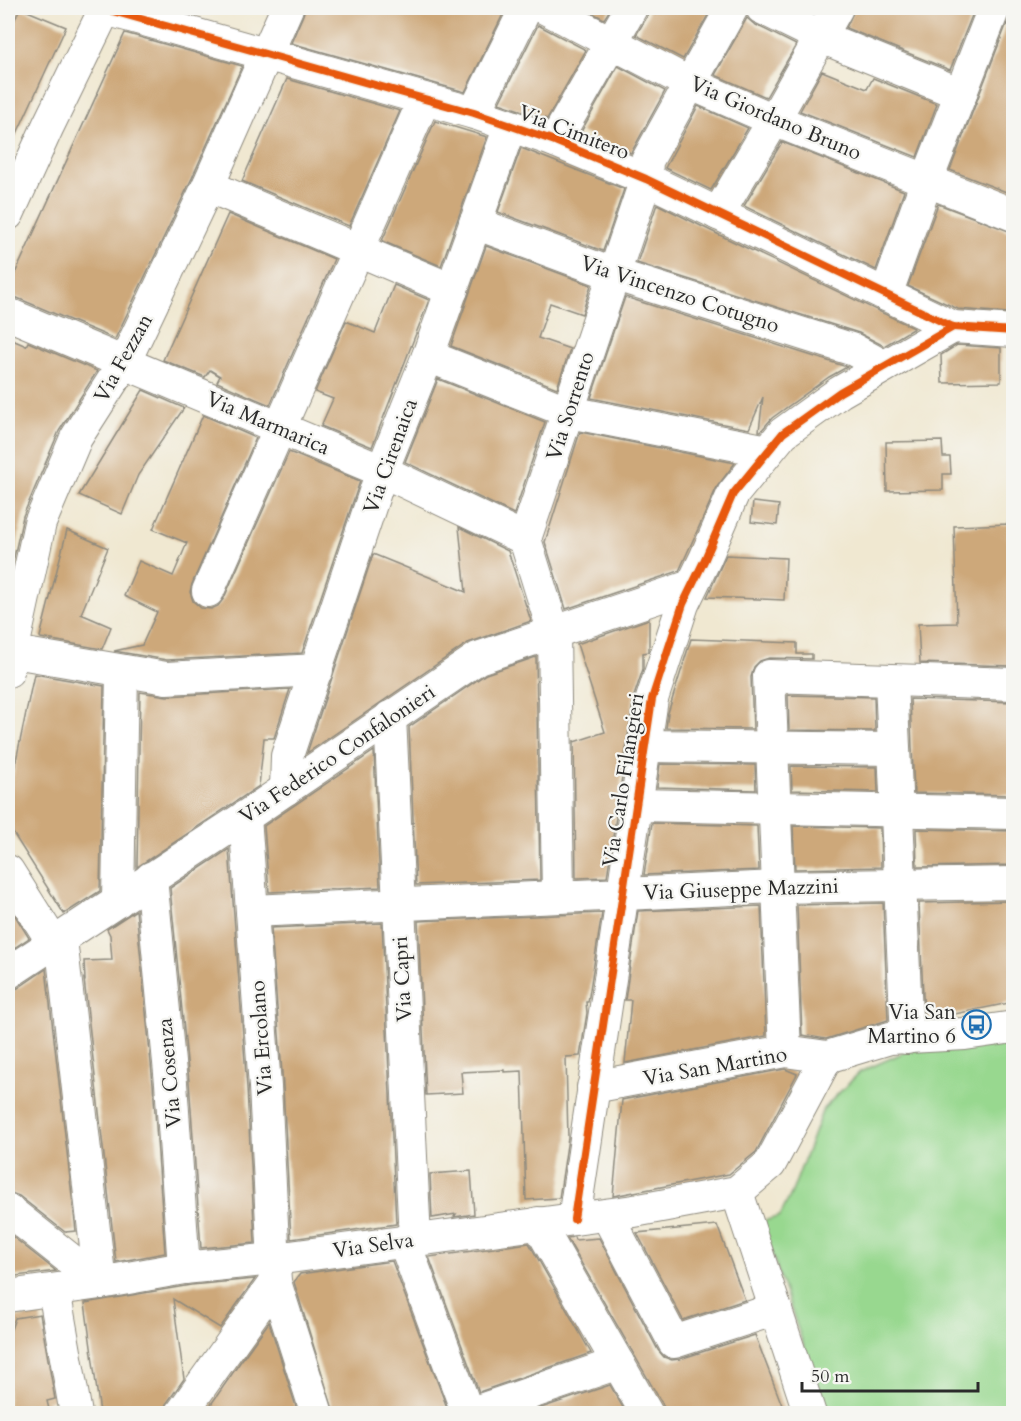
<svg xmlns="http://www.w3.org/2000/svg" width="1021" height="1421" font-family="Cardo,serif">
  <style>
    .green { fill: #98d88f; stroke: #62825d; stroke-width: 1.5 }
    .building { fill: #cda87a }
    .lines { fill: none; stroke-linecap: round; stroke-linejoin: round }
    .minor-casing { stroke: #8e8a7e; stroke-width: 34 }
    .minor { stroke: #fff; stroke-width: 32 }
    .cycleway-casing { stroke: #f6f6f2; stroke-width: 11 }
    .cycleway { stroke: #e8590c; stroke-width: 8 }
    .labels { text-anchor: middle; stroke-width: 4.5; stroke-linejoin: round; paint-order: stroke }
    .street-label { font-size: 21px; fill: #2b2b2b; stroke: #f6f6f2 }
    .poi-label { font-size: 21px; fill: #2b2b2b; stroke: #f6f6f2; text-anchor: end }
  </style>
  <rect width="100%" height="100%" fill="#f6f6f2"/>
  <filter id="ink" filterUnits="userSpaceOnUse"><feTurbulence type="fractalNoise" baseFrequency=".0167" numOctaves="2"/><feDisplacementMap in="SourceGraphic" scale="12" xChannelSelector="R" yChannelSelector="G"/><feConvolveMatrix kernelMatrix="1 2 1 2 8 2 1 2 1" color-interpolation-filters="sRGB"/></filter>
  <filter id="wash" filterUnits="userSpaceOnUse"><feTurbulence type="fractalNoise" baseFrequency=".008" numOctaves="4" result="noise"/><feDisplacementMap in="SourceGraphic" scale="24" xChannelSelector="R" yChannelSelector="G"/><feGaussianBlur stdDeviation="1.35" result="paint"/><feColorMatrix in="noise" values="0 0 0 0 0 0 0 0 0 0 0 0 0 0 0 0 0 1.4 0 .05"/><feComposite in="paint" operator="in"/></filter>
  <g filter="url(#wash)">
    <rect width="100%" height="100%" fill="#f0e8d1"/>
    <!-- green -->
    <polygon class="green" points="1006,1045 1014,1087 1013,1413 827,1413 761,1222 780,1216 792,1192 823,1109 860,1072 909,1050"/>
    <g id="blocks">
      <!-- building -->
      <g class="building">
        <polygon points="20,8 66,27 8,153 8,35"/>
        <polygon points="305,8 506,8 465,92 291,43 303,15"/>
        <polygon points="583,8 611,8 604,19"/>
        <polygon points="649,8 712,8 683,59 636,35 647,17"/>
        <polygon points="855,8 975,8 950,70 846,28"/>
        <polygon points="747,18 754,24 796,45 766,97 715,75"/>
        <polygon points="1007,23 1014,33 1014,195 950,170"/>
        <polygon points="538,25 586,50 547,119 499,103"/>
        <polygon points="125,33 242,66 192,178 115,339 15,297 8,296 8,289"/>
        <polygon points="618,66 665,91 631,153 581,132"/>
        <polygon points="822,71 867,89 873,78 937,104 917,157 800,111"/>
        <polygon points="287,79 400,111 349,226 242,181"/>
        <polygon points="698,106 748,128 711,190 665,168"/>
        <polygon points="435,121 487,137 441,266 382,241"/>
        <polygon points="782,142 904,191 876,270 744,206"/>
        <polygon points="521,148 624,189 603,251 498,212"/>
        <polygon points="657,204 709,230 914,328 884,346 859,333 637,263"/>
        <polygon points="938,204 1014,233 1014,281 1008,313 958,309 908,286"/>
        <polygon points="228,214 334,259 270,405 217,382 220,376 210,370 205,377 163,360"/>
        <polygon points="486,246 591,285 582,314 550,303 538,338 570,349 557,388 451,346"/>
        <polygon points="394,285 429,300 372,447 321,426 333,399 315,392 346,321 375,333"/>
        <polygon points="625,297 847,367 829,377 772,418 761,431 759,431 763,397 749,429 591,398"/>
        <polygon points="8,338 26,346 28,342 97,371 59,431 23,516 14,557 8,573"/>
        <polygon points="957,345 1001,348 1001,382 942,383 941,355"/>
        <polygon points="438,379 545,422 514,514 405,462"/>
        <polygon points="143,390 184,408 138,475 122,514 79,495"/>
        <polygon points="203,415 256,438 192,584 190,592 193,601 201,608 211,609 218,606 224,598 289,452 360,481 302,653 167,660 114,651 142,645 157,612 124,596 139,561 173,576 187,543 153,529"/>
        <polygon points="580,432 735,463 717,487 679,571 566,609 545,542"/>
        <polygon points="942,441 943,457 950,457 951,474 943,474 943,490 887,491 886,442"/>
        <polygon points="753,502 779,505 777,525 751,522"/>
        <polygon points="1010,524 1012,666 920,663 918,624 957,623 954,526"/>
        <polygon points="459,527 508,551 531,621 468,643 307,753 373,554 466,592"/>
        <polygon points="67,530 108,548 81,614 111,627 102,649 41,638 40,637"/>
        <polygon points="726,555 786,558 784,600 707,597"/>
        <polygon points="649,619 649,652 643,653 643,669 634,696 607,877 576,878 574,740 574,742 605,732 577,644"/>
        <polygon points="691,639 797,643 797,654 812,654 812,659 769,658 760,661 754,667 751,677 753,729 666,728 668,713"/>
        <polygon points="536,657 540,880 416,885 409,727 486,674"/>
        <polygon points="34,674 104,686 100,891 64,914 8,825 8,799"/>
        <polygon points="290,689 274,738 264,738 259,786 137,867 140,692 167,696"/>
        <polygon points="788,695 874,697 875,731 789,730"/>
        <polygon points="910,699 1013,702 1014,795 914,793"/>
        <polygon points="374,751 380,887 269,892 264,826"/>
        <polygon points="660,764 755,765 756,790 657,787"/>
        <polygon points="791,766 877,767 878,792 792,790"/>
        <polygon points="652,823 757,826 759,870 644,875"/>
        <polygon points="793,826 880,828 881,867 795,869"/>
        <polygon points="916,829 1014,831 1014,865 917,867"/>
        <polygon points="229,849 247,1088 255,1243 201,1248 189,1081 170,888"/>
        <polygon points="1014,901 1014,1002 940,1017 924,1018 919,903"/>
        <polygon points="883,903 888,1020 826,1039 802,1035 797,905"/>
        <polygon points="8,904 29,938 8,952"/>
        <polygon points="761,906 766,1036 625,1063 631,1000 625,1000 638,911"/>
        <polygon points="136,910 153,1084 165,1253 116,1262 84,979 85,980 84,961 112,960 110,935 107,929"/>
        <polygon points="602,913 588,1002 586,1002 587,1013 580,1056 566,1057 568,1138 559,1198 526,1200 522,1071 504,1072 504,1070 461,1072 463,1093 426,1095 418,921"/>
        <polygon points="382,923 396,1224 291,1239 283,1086 271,928"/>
        <polygon points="46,969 76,1231 65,1232 19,1196 8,1192 8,991 18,988"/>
        <polygon points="785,1069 797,1074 756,1152 729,1174 613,1196 622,1100"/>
        <polygon points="471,1171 474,1214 454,1217 456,1214 432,1218 430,1174"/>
        <polygon points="717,1225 745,1300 683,1320 637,1233"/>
        <polygon points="8,1233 56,1271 8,1277"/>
        <polygon points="574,1237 575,1240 599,1238 658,1350 664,1357 672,1360 680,1359 755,1335 785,1413 665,1413 663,1405 567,1238"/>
        <polygon points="529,1243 591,1353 479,1392 429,1257"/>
        <polygon points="392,1261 449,1413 334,1413 294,1282 300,1274"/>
        <polygon points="255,1279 220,1328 173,1299 184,1379 166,1404 163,1413 100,1413 85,1303 191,1285"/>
        <polygon points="40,1314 55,1399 47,1401 50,1413 8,1413 8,1338 15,1318"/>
        <polygon points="269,1322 298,1413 205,1413 241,1361"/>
        <polygon points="610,1385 626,1413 526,1413"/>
      </g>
    </g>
  </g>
  <g filter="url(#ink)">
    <use href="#blocks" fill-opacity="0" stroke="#8e8a7e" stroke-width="1.5"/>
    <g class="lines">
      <defs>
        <g id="minor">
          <polyline points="102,8 474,113 555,141 646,179 953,327 1014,331"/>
          <polyline points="545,8 689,83 774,120 1014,215"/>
          <polyline points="762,8 821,37 961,94"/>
          <polyline points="474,113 526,8"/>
          <polyline points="555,141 631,8"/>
          <polyline points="208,186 452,290"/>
          <polyline points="8,214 48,126 105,9"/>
          <polyline points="718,214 774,120 837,8"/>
          <polyline points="475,223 613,274 854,350 883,366"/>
          <polyline points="886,295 927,180 994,8"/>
          <polyline points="8,314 382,471 525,539"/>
          <polyline points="428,356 569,412 768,451"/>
          <polyline points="208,591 424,100"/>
          <polyline points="8,651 166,678 317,670"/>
          <polyline points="8,671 40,523 76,438 124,363 208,186 287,8"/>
          <polyline points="891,681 907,1038"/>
          <polyline points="390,717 415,1240"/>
          <polyline points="645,746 894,749"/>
          <polyline points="286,789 287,756 382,471 428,356 510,126"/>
          <polyline points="636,805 1014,813"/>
          <polyline points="245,817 265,1087 275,1282 317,1414"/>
          <polyline points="8,871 54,944"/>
          <polyline points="151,878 171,1083 184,1268"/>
          <polyline points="558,896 554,633 525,539 646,179 647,161 732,8"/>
          <polyline points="118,901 122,671"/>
          <polyline points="252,911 778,887 1014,883"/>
          <polyline points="61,939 100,1283"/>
          <polyline points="8,973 245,817 478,658 691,586"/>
          <polyline points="785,1051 769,676 1014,684"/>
          <polyline points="593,1087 785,1051 827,1057 890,1038 965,1034 1014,1027"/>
          <polyline points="737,1192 810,1414"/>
          <polyline points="8,1210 100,1283"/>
          <polyline points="607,1215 674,1342 776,1309"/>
          <polyline points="574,1219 652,699 683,604 705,559 733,494 783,433 840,392 953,327"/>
          <polyline points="538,1223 647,1414"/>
          <polyline points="404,1241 468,1414"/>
          <polyline points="54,1290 76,1414"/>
          <polyline points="8,1296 100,1283 184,1268 275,1259 634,1211 737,1192 770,1164 827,1057"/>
          <polyline points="181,1414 275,1282"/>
          <polyline points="469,1414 618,1363"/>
        </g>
      </defs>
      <!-- minor casing -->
      <use href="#minor" class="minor-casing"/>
      <!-- minor -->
      <use href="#minor" class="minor"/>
      <defs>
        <g id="cycleway">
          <polyline points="102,8 474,113 555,141 646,179 953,327 1014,331"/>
          <polyline points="574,1219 652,699 683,604 705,559 733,494 783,433 840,392 953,327"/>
        </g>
      </defs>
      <!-- cycleway casing -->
      <use href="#cycleway" class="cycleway-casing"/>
      <!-- cycleway -->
      <use href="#cycleway" class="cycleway"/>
    </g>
  </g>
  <!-- icons -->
  <defs>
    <symbol id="bus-ring" viewBox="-11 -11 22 22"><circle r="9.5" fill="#f6f6f2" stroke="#1f6fb2" stroke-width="1.5"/><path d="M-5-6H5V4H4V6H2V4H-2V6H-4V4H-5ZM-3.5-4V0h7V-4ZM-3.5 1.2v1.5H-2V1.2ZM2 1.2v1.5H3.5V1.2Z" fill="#1f6fb2"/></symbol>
  </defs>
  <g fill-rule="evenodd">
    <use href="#bus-ring" x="960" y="1008" width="33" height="33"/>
  </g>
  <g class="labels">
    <!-- street labels -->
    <g class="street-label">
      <text transform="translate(776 118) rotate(23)" y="7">Via Giordano Bruno</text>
      <text transform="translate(574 132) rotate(21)" y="7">Via Cimitero</text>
      <text transform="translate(680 294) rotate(18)" y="7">Via Vincenzo Cotugno</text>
      <text transform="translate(123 358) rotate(-61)" y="7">Via Fezzan</text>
      <text transform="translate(570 406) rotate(-72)" y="7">Via Sorrento</text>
      <text transform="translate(268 423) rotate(23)" y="7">Via Marmarica</text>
      <text transform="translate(390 456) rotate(-70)" y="7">Via Cirenaica</text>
      <text transform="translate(337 754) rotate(-34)" y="7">Via Federico Confalonieri</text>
      <text transform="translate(623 780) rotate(-81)" y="7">Via Carlo Filangieri</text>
      <text transform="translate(741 889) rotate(-2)" y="7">Via Giuseppe Mazzini</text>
      <text transform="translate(402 979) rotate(-93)" y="7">Via Capri</text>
      <text transform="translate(261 1038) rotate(-94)" y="7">Via Ercolano</text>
      <text transform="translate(715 1066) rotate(-10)" y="7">Via San Martino</text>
      <text transform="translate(169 1073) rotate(-95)" y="7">Via Cosenza</text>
      <text transform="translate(373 1245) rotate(-8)" y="7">Via Selva</text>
    </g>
    <!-- poi labels -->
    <g class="poi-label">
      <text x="956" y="1019">Via San<tspan x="956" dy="24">Martino 6</tspan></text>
    </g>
  </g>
  <!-- margin -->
  <rect width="1021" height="1421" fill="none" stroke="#f6f6f2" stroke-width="30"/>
  <!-- scale -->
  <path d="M802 1382v9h176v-9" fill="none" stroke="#2b2b2b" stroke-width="3"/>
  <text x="811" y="1382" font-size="18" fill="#2b2b2b" stroke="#f6f6f2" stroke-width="4.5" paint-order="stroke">50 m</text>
</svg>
